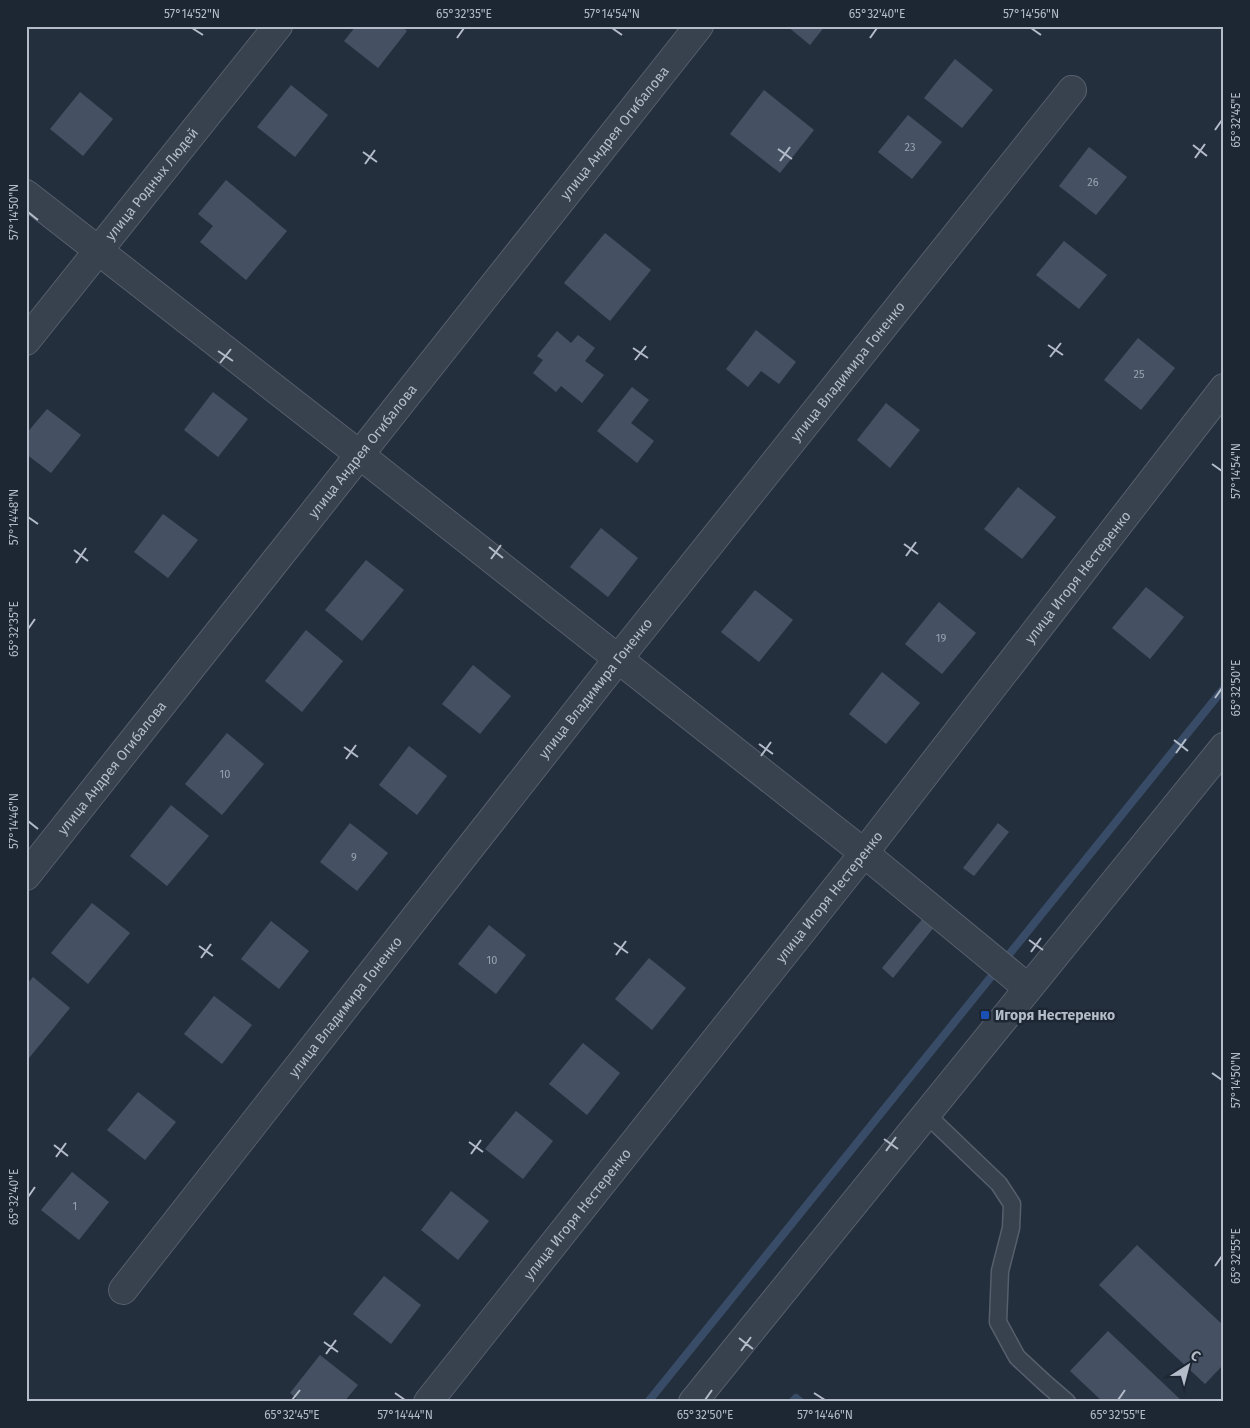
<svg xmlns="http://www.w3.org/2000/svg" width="1250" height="1428" font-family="'Fira Sans',sans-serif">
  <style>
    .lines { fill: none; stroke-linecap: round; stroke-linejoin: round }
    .stream { stroke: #394c67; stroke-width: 8 }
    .building { fill: #455162 }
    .service-casing { stroke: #565f6c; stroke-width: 19 }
    .minor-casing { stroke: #565f6c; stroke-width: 30 }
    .service { stroke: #38414e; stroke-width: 16 }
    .minor { stroke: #38414e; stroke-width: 28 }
    .ticks { fill: none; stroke: #b4bcc9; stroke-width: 2 }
    .transit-dot { fill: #1a4fb4; stroke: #1d2633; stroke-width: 2 }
    .labels { text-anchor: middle; stroke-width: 5; stroke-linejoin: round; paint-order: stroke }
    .number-label { font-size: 11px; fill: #98a1af }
    .street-label { font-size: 14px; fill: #b4bcc9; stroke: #1d2633 }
    .poi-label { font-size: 14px; font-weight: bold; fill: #b4bcc9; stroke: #1d2633; text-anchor: start }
    .neatline { fill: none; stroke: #b4bcc9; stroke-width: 2 }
    .ticks-label { font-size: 12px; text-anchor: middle; fill: #b4bcc9 }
  </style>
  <rect width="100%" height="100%" fill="#242f3e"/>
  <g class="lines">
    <!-- stream -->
    <g class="stream">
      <polyline points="648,1402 1224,688"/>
      <polyline points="792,1402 796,1398 801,1402"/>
    </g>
  </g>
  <!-- building -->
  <g class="building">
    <polygon points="356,26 401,26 407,31 378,68 344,41"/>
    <polygon points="787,26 825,26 810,45"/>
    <polygon points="955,59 993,90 962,128 924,98"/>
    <polygon points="291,85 328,115 295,157 257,127"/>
    <polygon points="764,90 814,130 780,173 730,134"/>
    <polygon points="80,92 113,119 83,156 50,129"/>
    <polygon points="908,115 942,142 912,179 878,152"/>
    <polygon points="1089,147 1127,177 1096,215 1059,186"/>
    <polygon points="226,180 287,231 246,280 200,242 213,226 198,214"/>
    <polygon points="605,233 651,270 610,321 564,283"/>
    <polygon points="1064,241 1107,275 1079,309 1036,275"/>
    <polygon points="756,330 796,362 779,384 761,371 748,387 726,369"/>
    <polygon points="557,331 571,343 578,335 595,348 585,361 604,375 582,403 561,386 556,392 533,373 543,360 537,356"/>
    <polygon points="1138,338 1175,368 1141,410 1104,380"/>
    <polygon points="632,387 649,400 631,423 654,441 637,463 597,431"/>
    <polygon points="213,392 248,419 218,457 184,430"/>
    <polygon points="886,403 920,430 890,468 857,440"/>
    <polygon points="47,409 81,435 51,473 26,454 26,434"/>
    <polygon points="1018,487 1056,517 1022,559 984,529"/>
    <polygon points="163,514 198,540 168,578 134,552"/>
    <polygon points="601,528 638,558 608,597 570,567"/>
    <polygon points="366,560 404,590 362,641 325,610"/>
    <polygon points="1146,587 1184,617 1150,659 1112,628"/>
    <polygon points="755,590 793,620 759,662 721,632"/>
    <polygon points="939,602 976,633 942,674 905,644"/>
    <polygon points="306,630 343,661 302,712 265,681"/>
    <polygon points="473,665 511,696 480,734 442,704"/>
    <polygon points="882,672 920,703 886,744 849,714"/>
    <polygon points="227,733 264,764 222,815 185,784"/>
    <polygon points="409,746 447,776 417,815 379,785"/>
    <polygon points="171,805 209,836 167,886 130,856"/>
    <polygon points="350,823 388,853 357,891 320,862"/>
    <polygon points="998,823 1009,832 974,876 963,868"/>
    <polygon points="92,903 130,933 88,984 51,953"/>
    <polygon points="924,917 935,926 893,978 882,968"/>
    <polygon points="271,921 309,951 279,989 241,959"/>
    <polygon points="489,925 526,955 496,994 458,964"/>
    <polygon points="649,958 686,988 652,1030 615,999"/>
    <polygon points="33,977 70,1008 29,1058 26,1056 26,985"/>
    <polygon points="214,996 252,1025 222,1064 184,1034"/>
    <polygon points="583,1043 620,1073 587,1115 549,1084"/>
    <polygon points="138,1092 176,1122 145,1160 107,1130"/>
    <polygon points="516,1111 553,1141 523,1179 485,1149"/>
    <polygon points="72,1172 109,1202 79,1240 41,1210"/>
    <polygon points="451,1191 489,1221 458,1260 421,1230"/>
    <polygon points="1137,1245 1224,1326 1224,1364 1205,1384 1099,1285"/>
    <polygon points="384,1276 421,1305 391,1344 353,1314"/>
    <polygon points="1108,1331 1183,1402 1103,1402 1070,1371"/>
    <polygon points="320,1355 358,1385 344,1402 300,1402 290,1393"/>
  </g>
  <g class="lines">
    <defs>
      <polyline id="service" points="926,1114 999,1184 1012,1204 1011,1228 1000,1271 998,1322 1017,1357 1045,1383 1067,1402"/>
      <g id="minor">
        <polyline points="26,194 360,455 864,853 1028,988"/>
        <path id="s1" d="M26,341L278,26"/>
        <path id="s2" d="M26,876L699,26"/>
        <path id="s3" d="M123,1290L618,659L1072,90"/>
        <path id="s4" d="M428,1402L864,853L1224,388"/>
        <polyline points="693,1402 1224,747"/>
      </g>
    </defs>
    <!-- service casing -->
    <use href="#service" class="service-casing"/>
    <!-- minor casing -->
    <use href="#minor" class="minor-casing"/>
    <!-- service -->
    <use href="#service" class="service"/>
    <!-- minor -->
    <use href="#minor" class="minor"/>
  </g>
  <!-- ticks -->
  <path class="ticks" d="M192,28L203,35M612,28L622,35M1031,28L1041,35M457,38L464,28M870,38L877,28M1215,130L1222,120M1193,145L1207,156M778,149L792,159M363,152L377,162M1195,158L1205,144M780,161L790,147M365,164L375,150M28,212L38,220M1048,345L1063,355M633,348L648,358M218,351L233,361M1050,357L1061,343M635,360L646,346M220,363L231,349M1212,464L1222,471M28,517L38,524M904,544L918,554M489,547L503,558M74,550L88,561M906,556L916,542M491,559L501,545M76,563L86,548M28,629L35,619M1215,698L1222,688M1174,740L1188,751M759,744L773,754M344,747L358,757M1176,753L1186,739M761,756L771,742M346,759L356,745M28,821L38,829M1029,940L1043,950M614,943L628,953M199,946L213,956M1031,952L1041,938M616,955L626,941M201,958L211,944M1212,1073L1222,1080M884,1139L898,1149M469,1142L483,1152M54,1145L68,1156M886,1151L896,1137M471,1154L481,1140M56,1157L66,1143M28,1197L35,1187M1215,1266L1222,1256M739,1338L753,1349M324,1342L338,1352M741,1351L751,1337M326,1354L336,1340M395,1393L405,1400M814,1393L825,1400M292,1400L300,1390M705,1400L712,1390M1118,1400L1125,1390"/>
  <!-- markers -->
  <rect class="transit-dot" x="980" y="1010" width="10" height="10" rx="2.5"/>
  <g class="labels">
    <!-- number labels -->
    <g class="number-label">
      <text x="910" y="151">23</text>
      <text x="1093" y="186">26</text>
      <text x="1139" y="378">25</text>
      <text x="941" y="642">19</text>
      <text x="225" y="778">10</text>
      <text x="354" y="861">9</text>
      <text x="492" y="964">10</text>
      <text x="75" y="1210">1</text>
    </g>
    <!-- street labels -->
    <g class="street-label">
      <text dy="5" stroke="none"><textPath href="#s2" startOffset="948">улица Андрея Огибалова</textPath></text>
      <text dy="5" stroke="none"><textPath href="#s1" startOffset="201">улица Родных Людей</textPath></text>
      <text dy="5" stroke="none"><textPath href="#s3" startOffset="1170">улица Владимира Гоненко</textPath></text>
      <text dy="5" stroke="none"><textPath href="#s2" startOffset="542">улица Андрея Огибалова</textPath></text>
      <text dy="5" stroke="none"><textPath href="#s4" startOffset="1050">улица Игоря Нестеренко</textPath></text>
      <text dy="5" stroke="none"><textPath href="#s3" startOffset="765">улица Владимира Гоненко</textPath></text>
      <text dy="5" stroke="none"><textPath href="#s2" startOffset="138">улица Андрея Огибалова</textPath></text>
      <text dy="5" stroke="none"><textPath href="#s4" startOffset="645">улица Игоря Нестеренко</textPath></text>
      <text dy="5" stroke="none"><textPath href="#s3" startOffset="360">улица Владимира Гоненко</textPath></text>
      <text dy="5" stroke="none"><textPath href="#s4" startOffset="240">улица Игоря Нестеренко</textPath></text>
    </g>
    <!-- poi labels -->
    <g class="poi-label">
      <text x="995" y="1020">Игоря Нестеренко</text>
    </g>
  </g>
  <!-- border -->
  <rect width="1250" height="1428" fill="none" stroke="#1d2633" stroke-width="55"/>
  <!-- north arrow -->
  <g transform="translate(1188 1366) rotate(36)" stroke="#1d2633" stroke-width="4" paint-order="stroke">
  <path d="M0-4L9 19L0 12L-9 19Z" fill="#b4bcc9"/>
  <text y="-8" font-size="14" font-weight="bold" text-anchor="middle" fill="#b4bcc9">С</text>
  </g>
  <rect x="28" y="28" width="1194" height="1372" class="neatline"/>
  <g class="ticks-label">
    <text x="192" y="18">57°14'52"N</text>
    <text x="464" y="18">65°32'35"E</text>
    <text x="612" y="18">57°14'54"N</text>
    <text x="877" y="18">65°32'40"E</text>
    <text x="1031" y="18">57°14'56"N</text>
    <text transform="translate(1236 120) rotate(-90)" y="4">65°32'45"E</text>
    <text transform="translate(14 212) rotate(-90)" y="4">57°14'50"N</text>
    <text transform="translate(1236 471) rotate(-90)" y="4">57°14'54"N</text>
    <text transform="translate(14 517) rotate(-90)" y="4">57°14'48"N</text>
    <text transform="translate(14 629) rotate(-90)" y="4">65°32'35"E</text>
    <text transform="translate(1236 688) rotate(-90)" y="4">65°32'50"E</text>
    <text transform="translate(14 821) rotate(-90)" y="4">57°14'46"N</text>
    <text transform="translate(1236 1080) rotate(-90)" y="4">57°14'50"N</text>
    <text transform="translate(14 1197) rotate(-90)" y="4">65°32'40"E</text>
    <text transform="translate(1236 1256) rotate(-90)" y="4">65°32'55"E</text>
    <text x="292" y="1419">65°32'45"E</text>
    <text x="405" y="1419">57°14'44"N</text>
    <text x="705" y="1419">65°32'50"E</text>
    <text x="825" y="1419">57°14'46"N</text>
    <text x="1118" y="1419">65°32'55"E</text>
  </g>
</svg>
